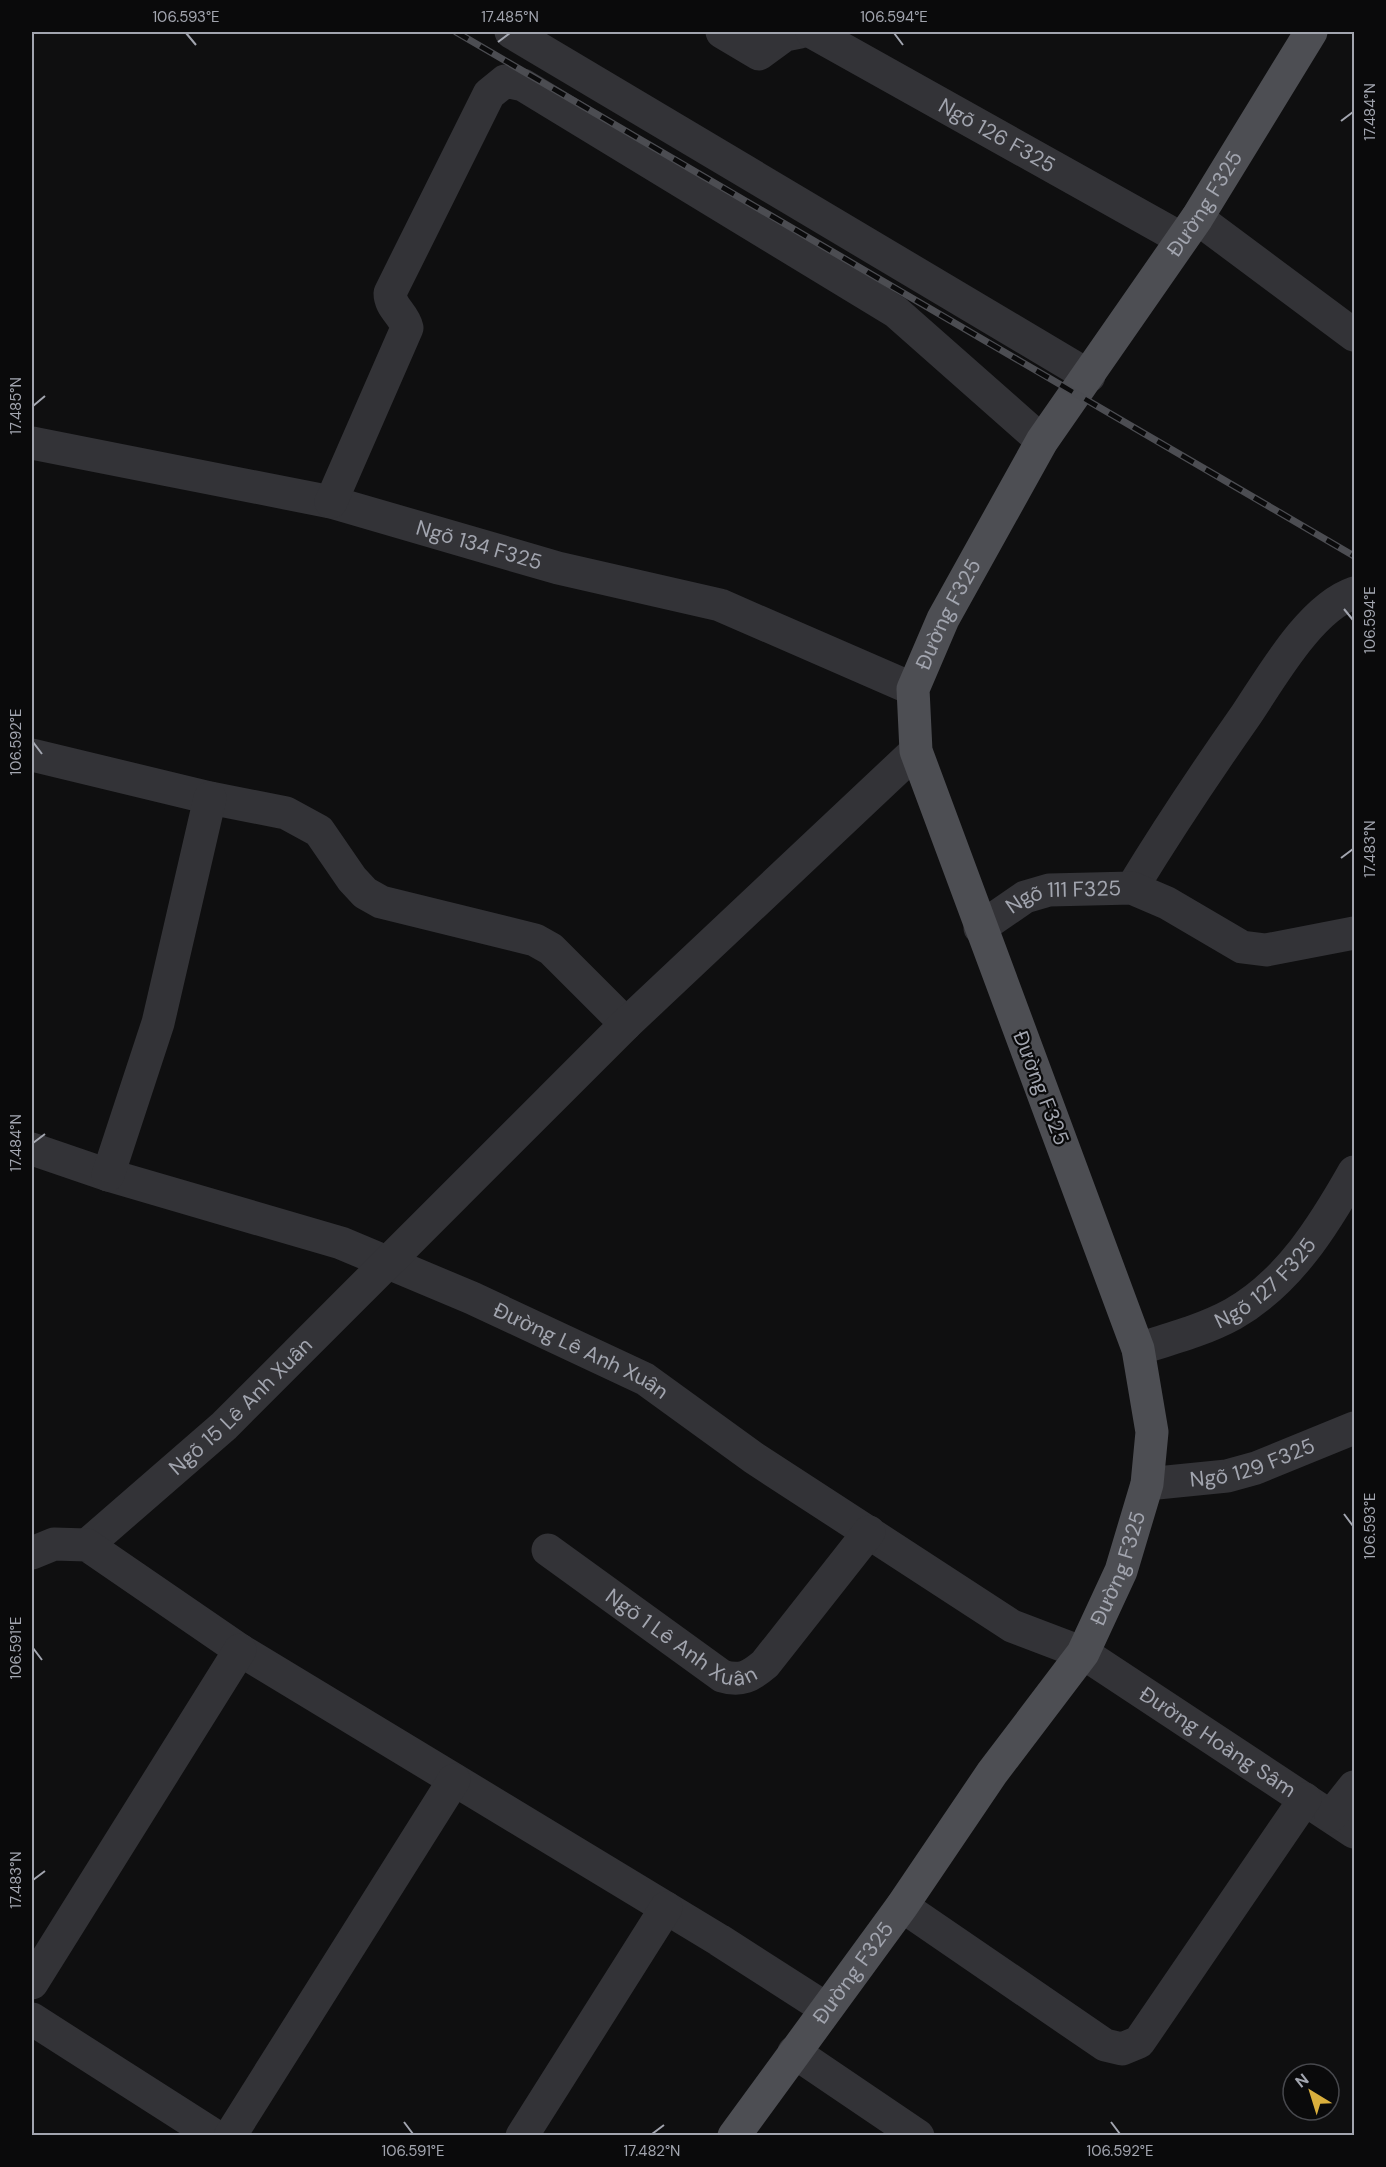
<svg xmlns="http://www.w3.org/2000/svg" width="1386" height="2167" font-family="'DM Sans',sans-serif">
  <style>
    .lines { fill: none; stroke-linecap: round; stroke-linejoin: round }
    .minor { stroke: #333337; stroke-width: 33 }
    .major { stroke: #4d4e53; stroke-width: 33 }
    .rail-casing { stroke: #4c4d52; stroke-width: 7 }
    .rail { stroke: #0a0a0b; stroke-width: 4.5; stroke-dasharray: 14; stroke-linecap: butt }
    .ticks { fill: none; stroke: #a2a5af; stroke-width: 2 }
    .labels { text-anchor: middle; stroke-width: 4.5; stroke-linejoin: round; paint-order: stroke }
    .street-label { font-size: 21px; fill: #a2a5af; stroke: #0a0a0b }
    .neatline { fill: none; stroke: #a2a5af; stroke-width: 2 }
    .ticks-label { font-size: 15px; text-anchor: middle; fill: #a2a5af }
  </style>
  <rect width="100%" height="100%" fill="#0f0f10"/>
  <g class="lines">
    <!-- minor -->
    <g class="minor">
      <polyline points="511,32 1089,376"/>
      <polyline points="722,32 759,54 785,35 800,32"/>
      <path id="s1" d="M812,32L1182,239"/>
      <polyline points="1197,218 1354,335"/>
      <path id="s2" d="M32,443L331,502L558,568L720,605L913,689"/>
      <path d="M331,502L407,328C404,314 390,308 390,293L489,94L505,81L523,85L896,312L1042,441"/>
      <polyline points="32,755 210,798 286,813 319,831 352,879 365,893 381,902 535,940 551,949 626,1024"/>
      <path d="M1132,888C1168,829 1206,772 1246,715C1271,678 1310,608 1354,593"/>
      <path id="s3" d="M980,928L1025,897L1049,890L1132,888L1167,903L1242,947L1266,950L1354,933"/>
      <path id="s4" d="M32,1149L108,1175L341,1243L472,1298L645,1379L754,1458L1012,1626L1083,1653L1354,1832"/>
      <polyline points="108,1175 158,1023 210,798"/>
      <path id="s5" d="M1138,1349C1170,1339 1204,1330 1233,1314C1289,1282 1324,1225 1354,1172"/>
      <path id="s6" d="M1147,1484L1227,1476L1256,1468L1354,1428"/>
      <path id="s7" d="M87,1545L224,1426L626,1024L916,751"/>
      <path id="s8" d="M548,1550L722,1676C741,1682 751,1676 765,1664L869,1532"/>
      <polyline points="32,1553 54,1544 87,1545 240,1650 719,1940 825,2008"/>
      <polyline points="1331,1816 1354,1787"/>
      <polyline points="902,1906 1105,2045 1122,2049 1139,2042 1305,1799"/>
      <polyline points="32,1983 240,1650"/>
      <polyline points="32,2019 215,2136"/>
      <polyline points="794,2052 918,2136"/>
      <polyline points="230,2136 454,1780"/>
      <polyline points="522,2136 666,1908"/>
    </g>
    <!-- major -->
    <path class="major" id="s9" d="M734,2136L902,1906L992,1773L1083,1653L1121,1571L1147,1484L1152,1432L1138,1349L916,751L913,689L943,619L1042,441L1197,218L1311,32"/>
    <defs>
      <polyline id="rail" points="456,32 1354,556"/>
    </defs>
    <!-- rail casing -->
    <use href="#rail" class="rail-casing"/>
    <!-- rail -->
    <use href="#rail" class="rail"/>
  </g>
  <!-- ticks -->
  <path class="ticks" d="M186,33L196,45M894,33L903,45M498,42L510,33M1341,121L1353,112M33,406L45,396M1344,609L1353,620M33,742L42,754M1341,858L1353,849M33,1143L45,1134M1344,1514L1353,1526M33,1648L42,1660M33,1880L45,1871M404,2122L413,2134M1111,2122L1120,2134M652,2134L664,2125"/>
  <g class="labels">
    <!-- street labels -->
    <g class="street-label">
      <text dy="7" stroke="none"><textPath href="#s1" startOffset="212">Ngõ 126 F325</textPath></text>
      <text dy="7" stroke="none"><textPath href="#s9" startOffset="2181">Đường F325</textPath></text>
      <text dy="7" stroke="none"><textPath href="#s2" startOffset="459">Ngõ 134 F325</textPath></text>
      <text dy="7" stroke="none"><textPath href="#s9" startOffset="1696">Đường F325</textPath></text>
      <text dy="7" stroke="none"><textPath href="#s3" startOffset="93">Ngõ 111 F325</textPath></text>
      <text transform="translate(1041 1088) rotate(69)" y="7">Đường F325</text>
      <text dy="7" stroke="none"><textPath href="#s5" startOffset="146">Ngõ 127 F325</textPath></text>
      <text dy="7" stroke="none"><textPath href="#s4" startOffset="586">Đường Lê Anh Xuân</textPath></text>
      <text dy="7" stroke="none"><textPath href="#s7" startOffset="207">Ngõ 15 Lê Anh Xuân</textPath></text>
      <text dy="7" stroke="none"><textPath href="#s6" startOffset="108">Ngõ 129 F325</textPath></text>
      <text dy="7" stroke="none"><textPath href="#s9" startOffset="688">Đường F325</textPath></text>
      <text dy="7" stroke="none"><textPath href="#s8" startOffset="162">Ngõ 1 Lê Anh Xuân</textPath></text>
      <text dy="7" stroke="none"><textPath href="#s4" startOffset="1336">Đường Hoàng Sâm</textPath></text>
      <text dy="7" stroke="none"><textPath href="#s9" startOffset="202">Đường F325</textPath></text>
    </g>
  </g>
  <!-- border -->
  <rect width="1386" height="2167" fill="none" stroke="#0a0a0b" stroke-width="66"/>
  <!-- north arrow -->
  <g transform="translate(1311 2092) rotate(322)"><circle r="28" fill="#0a0a0b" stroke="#47484d" stroke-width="1.5"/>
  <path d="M0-4.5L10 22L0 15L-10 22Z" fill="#daaf3d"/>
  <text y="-9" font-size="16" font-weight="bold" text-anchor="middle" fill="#a2a5af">N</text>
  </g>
  <rect x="33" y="33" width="1320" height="2101" class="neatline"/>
  <g class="ticks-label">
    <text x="186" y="22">106.593°E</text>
    <text x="510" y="22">17.485°N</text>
    <text x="894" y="22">106.594°E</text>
    <text transform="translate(1370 112) rotate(-90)" y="5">17.484°N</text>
    <text transform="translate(16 406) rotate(-90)" y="5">17.485°N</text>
    <text transform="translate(1370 620) rotate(-90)" y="5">106.594°E</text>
    <text transform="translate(16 742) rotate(-90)" y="5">106.592°E</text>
    <text transform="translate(1370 849) rotate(-90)" y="5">17.483°N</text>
    <text transform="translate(16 1143) rotate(-90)" y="5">17.484°N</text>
    <text transform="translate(1370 1526) rotate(-90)" y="5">106.593°E</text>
    <text transform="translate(16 1648) rotate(-90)" y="5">106.591°E</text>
    <text transform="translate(16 1880) rotate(-90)" y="5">17.483°N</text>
    <text x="413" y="2156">106.591°E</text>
    <text x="652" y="2156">17.482°N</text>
    <text x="1120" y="2156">106.592°E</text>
  </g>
</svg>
